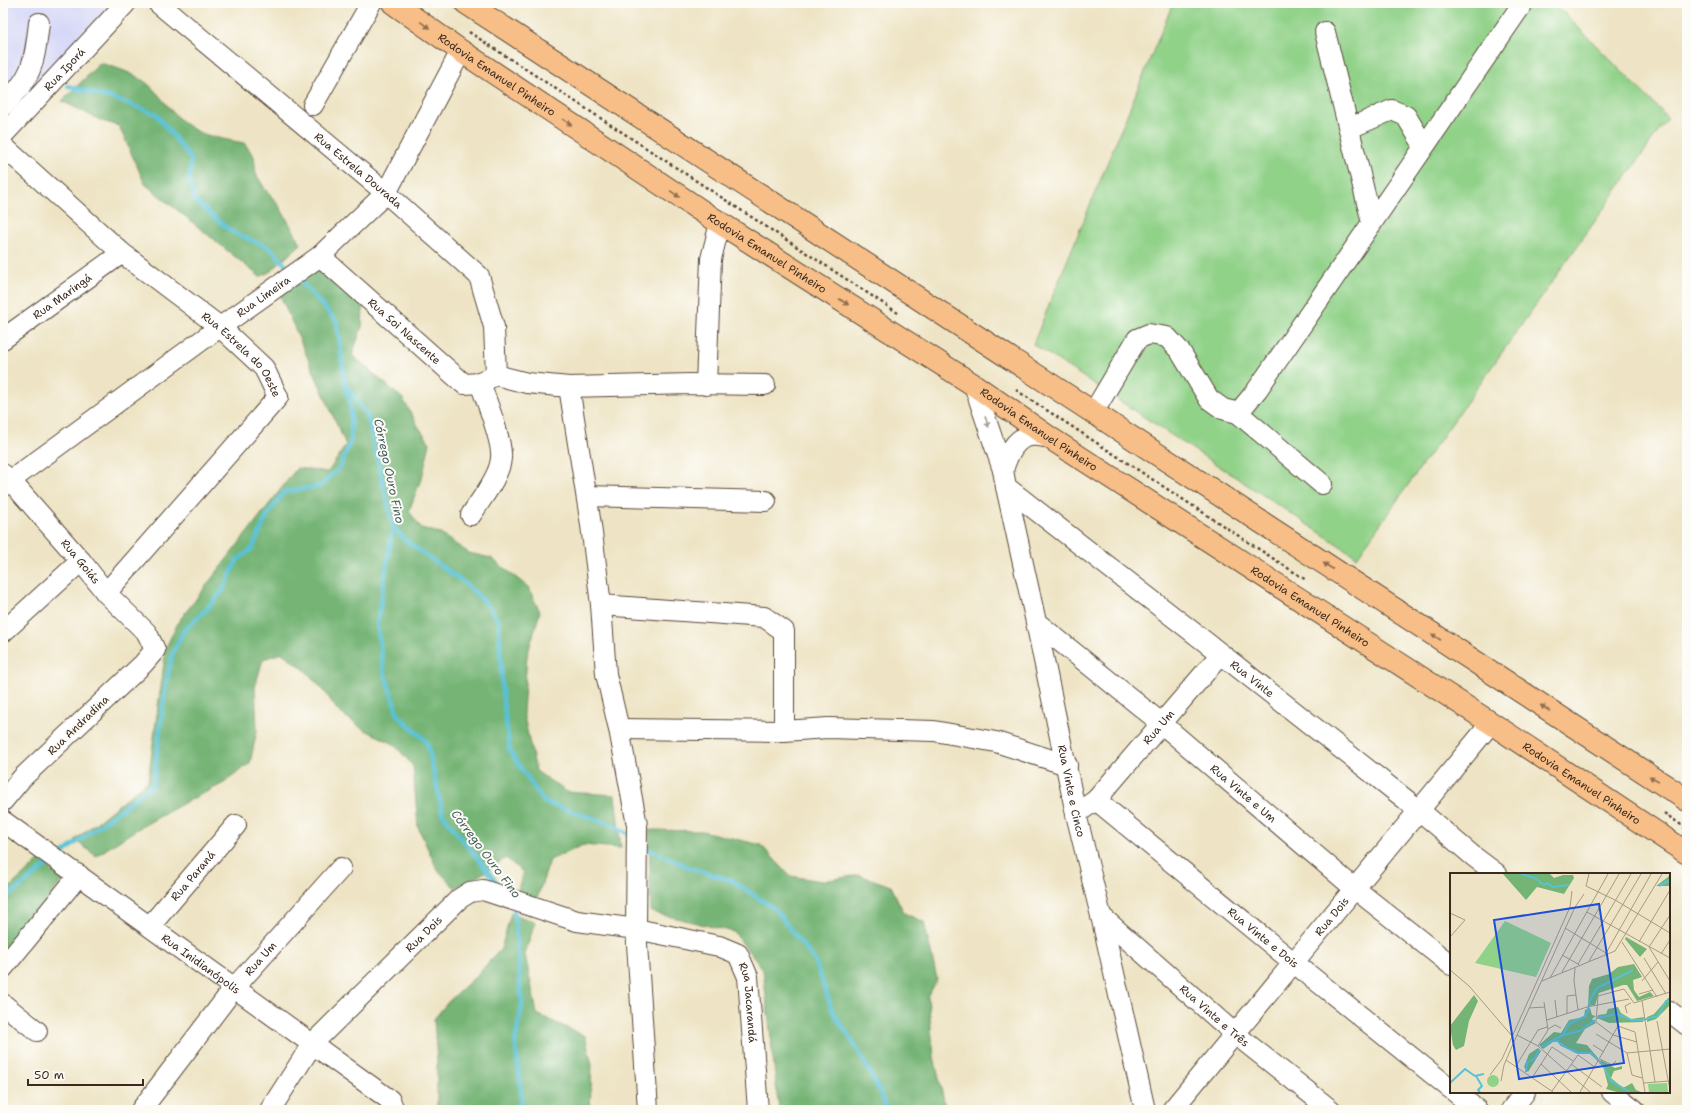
<svg xmlns="http://www.w3.org/2000/svg" width="1690" height="1113" font-family="'Shantell Sans',sans-serif">
  <style>
    .built { fill: #d6d7f8 }
    .green { fill: #91d289; stroke: #667e54 }
    .forest { fill: #74b475; stroke: #586f4a }
    .lines { fill: none; stroke-linecap: round; stroke-linejoin: round }
    .stream { stroke: #59c1d6; stroke-width: 4.5 }
    .minor-casing { stroke: #564637; stroke-width: 22 }
    .major-casing { stroke: #564637; stroke-width: 24 }
    .path { stroke: #564637; stroke-width: 2.5; stroke-dasharray: 3 3; stroke-linecap: butt }
    .minor { stroke: #fff; stroke-width: 20 }
    .major { stroke: #f7be87; stroke-width: 22 }
    .oneway { fill: #906d4d }
    .oneway2 { fill: #a79f9a }
    .labels { text-anchor: middle; stroke-width: 4; stroke-linejoin: round; paint-order: stroke }
    .street-label { font-size: 11px; fill: #3b2a1e; stroke: #fdfcf7 }
    .water-label { font-size: 12px; font-style: italic; fill: #465f5e; stroke: #fdfcf7 }
    .inset-river { fill: none; stroke: #59c1d6; stroke-width: 2 }
    .inset-road { fill: none; stroke: #a69a82; stroke-width: 1 }
    .view { fill: #1d4ed8; fill-opacity: 0.15; stroke: #1d4ed8; stroke-width: 2 }
    .inset-edge { fill: none; stroke: #3b2a1e; stroke-width: 2 }
  </style>
  <rect width="100%" height="100%" fill="#fdfcf7"/>
  <filter id="ink" filterUnits="userSpaceOnUse"><feTurbulence type="fractalNoise" baseFrequency=".025" numOctaves="2"/><feDisplacementMap in="SourceGraphic" scale="8" xChannelSelector="R" yChannelSelector="G"/><feConvolveMatrix kernelMatrix="1 2 1 2 8 2 1 2 1" color-interpolation-filters="sRGB"/></filter>
  <filter id="wash" filterUnits="userSpaceOnUse"><feTurbulence type="fractalNoise" baseFrequency=".012" numOctaves="4" result="noise"/><feDisplacementMap in="SourceGraphic" scale="16" xChannelSelector="R" yChannelSelector="G"/><feGaussianBlur stdDeviation="0.9" result="paint"/><feColorMatrix in="noise" values="0 0 0 0 0 0 0 0 0 0 0 0 0 0 0 0 0 1.4 0 .05"/><feComposite in="paint" operator="in"/></filter>
  <g filter="url(#wash)">
    <rect width="100%" height="100%" fill="#eee4c5"/>
    <!-- built -->
    <polygon class="built" points="3,3 114,3 3,120"/>
    <!-- green -->
    <polygon class="green" points="1173,3 1554,3 1668,118 1357,557 1033,344"/>
    <!-- forest -->
    <g class="forest">
      <path d="M100,63C117,68 134,73 148,84C165,99 172,117 193,129C206,137 229,140 244,143L254,156L256,174L265,189L278,204L301,244L271,271L260,277L145,184L119,126L102,121L62,101Z"/>
      <polygon points="319,267 363,305 362,327 352,355 403,399 418,426 430,443 423,474 409,511 421,528 439,533 469,553 491,558 528,587 540,612 527,656 523,712 536,771 567,792 615,795 621,848 583,845 550,860 536,901 517,894 523,872 506,858 477,877 455,888 437,869 418,827 413,766 394,744 363,729 338,711 325,692 305,670 282,653 263,659 255,687 257,730 250,763 224,783 184,803 134,831 96,856 75,840 148,781 166,647 179,621 297,468 328,472 346,445 280,295"/>
      <polygon points="649,830 702,831 761,845 790,876 822,881 859,875 891,886 904,913 924,922 937,979 928,997 934,1057 946,1110 779,1110 763,970 734,932 651,912"/>
      <polygon points="40,860 63,880 3,953 3,893"/>
      <polygon points="511,913 535,922 525,954 537,1014 585,1036 592,1065 590,1110 437,1110 437,1061 434,1019 448,1002 474,978 501,949"/>
    </g>
    <g class="lines">
      <!-- stream -->
      <g class="stream">
        <polyline points="68,86 115,99 156,114 191,159 189,180 195,201 232,232 270,248 291,271"/>
        <polyline points="347,387 367,415 393,526 377,625 384,671 398,715 427,742 443,815 502,889"/>
        <polyline points="393,526 405,540 466,584 486,603 499,622 502,692 510,752 544,802 610,824 632,836"/>
        <polyline points="643,844 648,849 693,869 731,880 775,909 815,961 833,1012 859,1052 881,1094 886,1110"/>
        <polyline points="60,855 153,785 166,683 173,652 184,630 206,610 223,590 237,560 252,549 267,516 284,492 321,486 340,467 351,440 351,407 345,384 337,322 298,278"/>
        <polyline points="3,897 12,893 51,862"/>
        <polyline points="514,906 522,1006 515,1041 522,1099 517,1110"/>
      </g>
    </g>
  </g>
  <g filter="url(#ink)">
    <g class="lines">
      <defs>
        <g id="minor">
          <path id="s1" d="M158,3L386,193L479,276L494,327L496,375"/>
          <polyline points="1325,32 1372,223"/>
          <polyline points="313,105 371,3"/>
          <path d="M3,106C33,76 34,64 39,23"/>
          <polyline points="1350,128 1392,110 1406,116 1424,146"/>
          <path id="s2" d="M3,135L126,3"/>
          <path id="s3" d="M3,146L122,253L220,327L264,368L278,397L106,593"/>
          <path id="s4" d="M320,256L464,384L480,383L496,375"/>
          <path id="s5" d="M3,339L122,253"/>
          <polyline points="496,375 527,383 569,387 691,384 765,385"/>
          <polyline points="706,385 711,259 720,223"/>
          <path id="s6" d="M974,385L1003,470L1006,487L1036,622L1076,814L1101,916L1145,1110"/>
          <polyline points="569,387 591,525 601,605 606,674 619,729 637,825 636,929 648,1110"/>
          <polyline points="1093,413 1137,339 1149,334 1167,337 1180,351 1209,399 1223,409 1238,413 1257,390 1523,3"/>
          <polyline points="1238,413 1322,484"/>
          <path d="M1003,470C1007,457 1014,437 1031,436C1037,435 1044,437 1050,438"/>
          <path id="s7" d="M3,474L10,480L81,561L106,593L147,633L155,650L143,664L22,778L3,801"/>
          <path id="s8" d="M3,486L220,327L320,256L386,193L461,51"/>
          <path id="s9" d="M1006,487L1221,654L1419,810L1473,856L1497,874"/>
          <polyline points="587,496 766,501"/>
          <path d="M471,515C481,499 500,476 501,458C503,442 486,400 480,383"/>
          <polyline points="601,605 764,617 784,631 784,731"/>
          <path id="s10" d="M1036,622L1161,723L1354,888L1451,965"/>
          <polyline points="3,632 81,561"/>
          <polyline points="619,729 784,731 828,728 934,731 996,742 1067,765"/>
          <path id="s11" d="M1096,800L1221,654"/>
          <path id="s12" d="M1076,814L1096,800L1293,962L1451,1089"/>
          <path id="s13" d="M3,821L390,1100L394,1110"/>
          <path id="s14" d="M1101,916L1235,1034L1331,1110"/>
          <path id="s15" d="M150,926L236,825"/>
          <polyline points="3,968 79,875"/>
          <polyline points="3,1004 37,1031"/>
          <polyline points="1669,1011 1687,1025"/>
          <polyline points="1455,1092 1477,1110"/>
          <polyline points="1612,1092 1635,1110"/>
          <path id="s16" d="M141,1110L234,988L341,868"/>
          <path id="s17" d="M270,1110L313,1043L459,899L470,892L483,890L577,921L636,929L719,946L738,954L748,977L758,1110"/>
          <path id="s18" d="M1172,1110L1491,723"/>
          <polyline points="1511,1110 1525,1092"/>
        </g>
        <g id="major">
          <path id="s19" d="M393,3L461,51L706,214L974,385L1050,438L1491,723L1687,853"/>
          <polyline points="466,3 1687,800"/>
        </g>
      </defs>
      <!-- minor casing -->
      <use href="#minor" class="minor-casing"/>
      <!-- major casing -->
      <use href="#major" class="major-casing"/>
      <!-- path -->
      <g class="path">
        <polyline points="469,32 898,313"/>
        <polyline points="1016,390 1306,580"/>
        <polyline points="1664,813 1687,829"/>
      </g>
      <!-- minor -->
      <use href="#minor" class="minor"/>
      <!-- major -->
      <use href="#major" class="major"/>
    </g>
    <!-- one-way arrows -->
    <defs><path id="oneway-solid" d="M-6-.8H1V-3.2L6.5 0L1 3.2V.8H-6Z"/></defs>
    <g class="oneway">
      <use href="#oneway-solid" transform="translate(425 25) rotate(35)"/>
      <use href="#oneway-solid" transform="translate(567 122) rotate(34)"/>
      <use href="#oneway-solid" transform="translate(675 194) rotate(34)"/>
      <use href="#oneway-solid" transform="translate(844 302) rotate(33)"/>
      <use href="#oneway-solid" transform="translate(1328 566) rotate(-147)"/>
      <use href="#oneway-solid" transform="translate(1436 637) rotate(-147)"/>
      <use href="#oneway-solid" transform="translate(1545 708) rotate(-147)"/>
      <use href="#oneway-solid" transform="translate(1654 779) rotate(-147)"/>
    </g>
    <use class="oneway2" href="#oneway-solid" transform="translate(987 422) rotate(71)"/>
  </g>
  <g class="labels">
    <!-- street labels -->
    <g class="street-label">
      <text dy="4" stroke="none"><textPath href="#s2" startOffset="90">Rua Iporá</textPath></text>
      <text dy="4" stroke="none"><textPath href="#s19" startOffset="126">Rodovia Emanuel Pinheiro</textPath></text>
      <text dy="4" stroke="none"><textPath href="#s1" startOffset="261">Rua Estrela Dourada</textPath></text>
      <text dy="4" stroke="none"><textPath href="#s19" startOffset="450">Rodovia Emanuel Pinheiro</textPath></text>
      <text dy="4" stroke="none"><textPath href="#s5" startOffset="73">Rua Maringá</textPath></text>
      <text dy="4" stroke="none"><textPath href="#s8" startOffset="322">Rua Limeira</textPath></text>
      <text dy="4" stroke="none"><textPath href="#s4" startOffset="113">Rua Soi Nascente</textPath></text>
      <text dy="4" stroke="none"><textPath href="#s3" startOffset="318">Rua Estrela do Oeste</textPath></text>
      <text dy="4" stroke="none"><textPath href="#s19" startOffset="774">Rodovia Emanuel Pinheiro</textPath></text>
      <text dy="4" stroke="none"><textPath href="#s7" startOffset="117">Rua Goiás</textPath></text>
      <text dy="4" stroke="none"><textPath href="#s19" startOffset="1098">Rodovia Emanuel Pinheiro</textPath></text>
      <text dy="4" stroke="none"><textPath href="#s9" startOffset="312">Rua Vinte</textPath></text>
      <text transform="translate(78 725) rotate(-44)" y="4">Rua Andradina</text>
      <text dy="4" stroke="none"><textPath href="#s11" startOffset="96">Rua Um</textPath></text>
      <text dy="4" stroke="none"><textPath href="#s19" startOffset="1422">Rodovia Emanuel Pinheiro</textPath></text>
      <text dy="4" stroke="none"><textPath href="#s6" startOffset="418">Rua Vinte e Cinco</textPath></text>
      <text dy="4" stroke="none"><textPath href="#s10" startOffset="269">Rua Vinte e Um</textPath></text>
      <text dy="4" stroke="none"><textPath href="#s15" startOffset="66">Rua Paraná</textPath></text>
      <text dy="4" stroke="none"><textPath href="#s18" startOffset="251">Rua Dois</textPath></text>
      <text dy="4" stroke="none"><textPath href="#s17" startOffset="235">Rua Dois</textPath></text>
      <text dy="4" stroke="none"><textPath href="#s12" startOffset="241">Rua Vinte e Dois</textPath></text>
      <text dy="4" stroke="none"><textPath href="#s16" startOffset="193">Rua Um</textPath></text>
      <text dy="4" stroke="none"><textPath href="#s13" startOffset="244">Rua Inidianópolis</textPath></text>
      <text dy="4" stroke="none"><textPath href="#s17" startOffset="625">Rua Jacarandá</textPath></text>
      <text dy="4" stroke="none"><textPath href="#s14" startOffset="151">Rua Vinte e Três</textPath></text>
    </g>
    <!-- water labels -->
    <g class="water-label">
      <text transform="translate(389 471) rotate(78)" y="4">Córrego Ouro Fino</text>
      <text transform="translate(486 854) rotate(53)" y="4">Córrego Ouro Fino</text>
    </g>
  </g>
  <!-- overview -->
  <g transform="translate(1450 873)">
    <rect width="220" height="220" fill="#eee4c5"/>
    <path d="M55,48L101,70L86,104L25,90ZM37 208a6 6 0 1 1 12 0a6 6 0 1 1-12 0ZM217,210L218,219H199L198,211Z" fill="#91d289"/>
    <path d="M53,1H100L104,5L113,2H123L124,5L114,21L87,14L76,27ZM220,1V13H206L218,4ZM176,64L197,76L190,84L175,66ZM184,91L192,104L183,107L184,117L189,124L200,119L204,123L187,128L177,112H173L149,120L145,132L138,133L139,113L142,106L159,101L168,94ZM24,122L28,128L19,148L14,173L6,177L3,172L0,153ZM220,123V132L206,146L197,149V144L204,141ZM168,134L171,140L181,146L194,144L193,149L159,150L147,145L148,142L156,141L158,136ZM140,135L142,142L146,143L142,146L146,150L135,156L126,170L137,172L148,185L147,187L140,181L125,180L106,167L93,176L89,172L104,159L111,160L119,147L134,144L135,137ZM88,175L91,178L78,199L74,194L79,181ZM151,187L165,195L172,193V196L164,198L161,205L173,215L182,210L186,217L191,219H167L156,216L158,212L153,193L149,190Z" fill="#74b475"/>
    <path class="inset-river" d="M71,1L85,5L94,12L97,10L103,14L119,12M209,13L220,7M147,145L167,141L181,147H193L208,143L216,128H220M113,161L120,150L136,143L141,125L147,115L183,97M101,168H108L111,172L128,180H141L153,192L161,208L180,219M91,174L113,162L130,158L145,147M76,199L77,190L85,185L89,176M26,203L32,213L28,217L30,219M0,210L15,196L25,203L34,201"/>
    <path class="inset-road" d="M136,13L165,27L220,60M136,13L139,1M137,39L220,85M0,40L15,47L0,64M220,42L199,74L220,108M115,55L156,80M172,69L207,124M189,69L220,17M211,81L220,67M112,82L128,91M155,82L201,1M194,85L216,121M139,88L191,1M130,93L128,91L181,1M125,95L124,108L128,137M0,97L19,113L62,163M112,99L169,1M100,105L158,1M92,108L165,78L212,1M192,108L208,89M189,121L203,117M105,127L107,144M192,128L205,209M79,135L95,134M177,140L175,133L181,130M117,141V123L126,122M97,147L137,134L179,126M207,148L220,217M98,156L105,152L111,155M146,161L177,180L220,176M67,162L88,173L140,219M187,169L163,162L146,149L148,123L174,116L184,130L220,119M143,172L154,179M88,173L98,157L94,129M177,180L182,202L192,205M150,186L162,192L166,188M56,187L103,219M91,191L121,219M121,191L152,214M66,193L88,157L97,154M40,202L52,186L92,97L120,34L122,18M82,205L102,174L123,188M51,208L54,192L63,171L125,34L134,21M194,210L219,208M102,218L128,182L146,195M130,219L168,153L185,159L195,219"/>
    <path class="view" d="M149,31L174,190L69,206L44,47Z"/>
    <rect width="220" height="220" class="inset-edge"/>
  </g>
  <!-- margin -->
  <rect width="1690" height="1113" fill="none" stroke="#fdfcf7" stroke-width="16"/>
  <!-- scale -->
  <path d="M28 1079v6h115v-6" fill="none" stroke="#3b2a1e" stroke-width="2"/>
  <text x="34" y="1079" font-size="12" fill="#3b2a1e" stroke="#fdfcf7" stroke-width="3" paint-order="stroke">50 m</text>
</svg>
